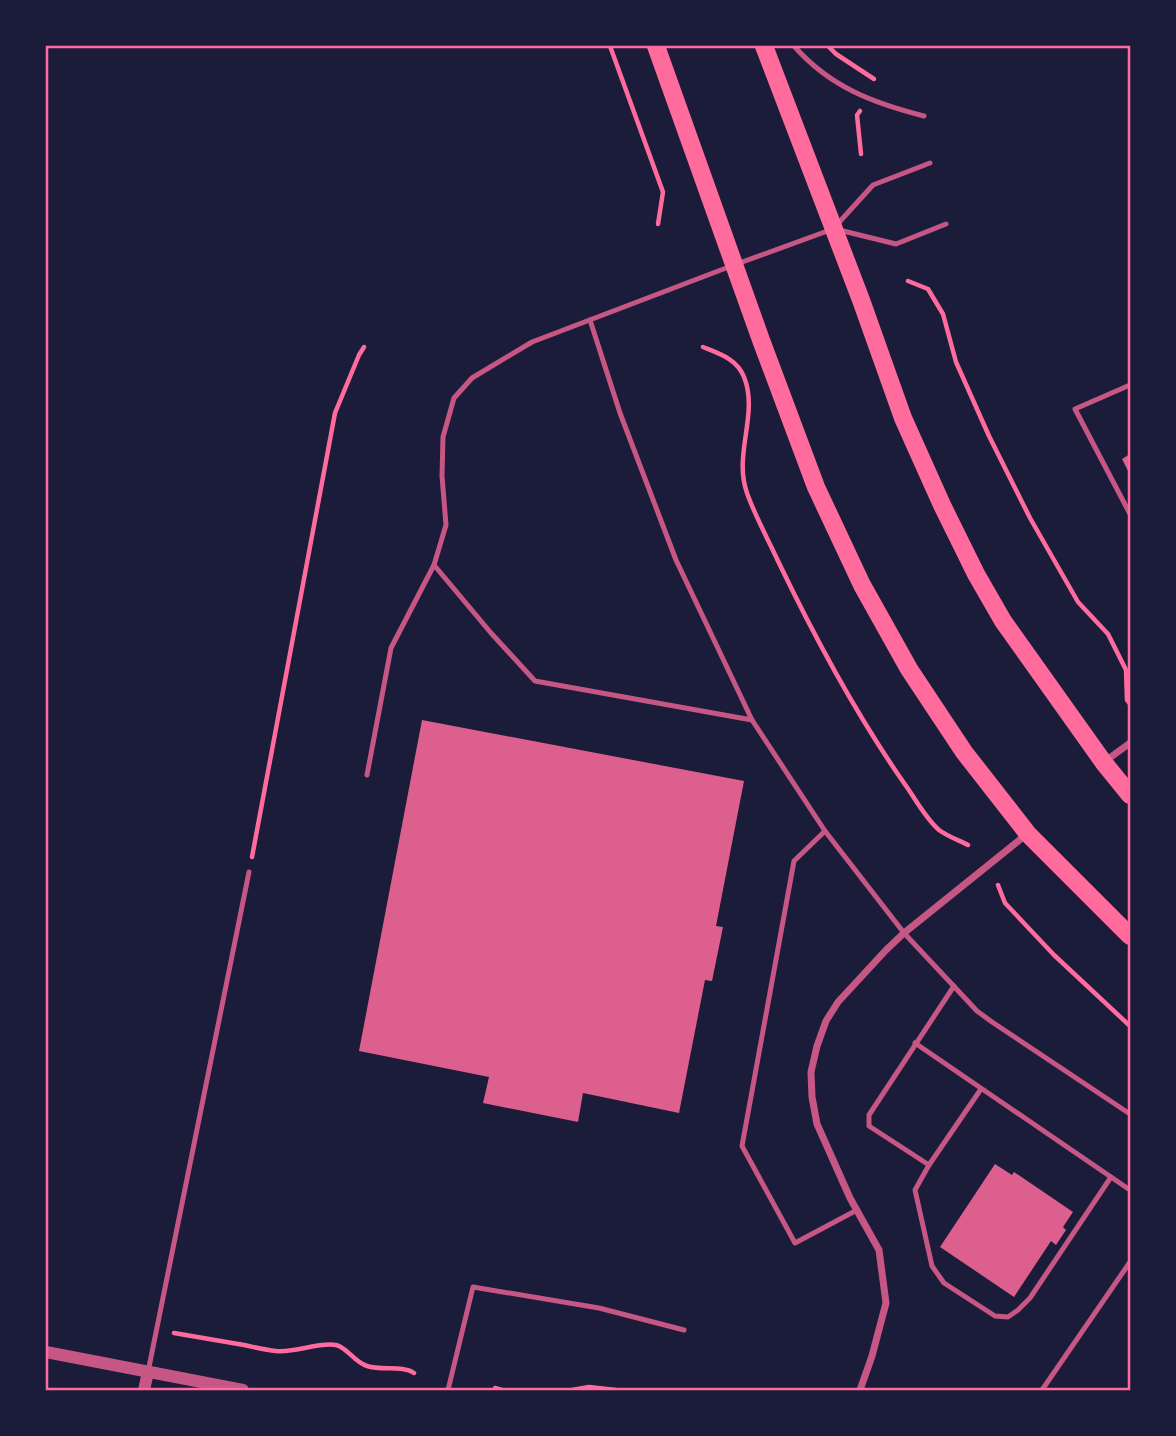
<svg xmlns="http://www.w3.org/2000/svg" width="1176" height="1436" font-family="'Work Sans',sans-serif">
  <style>
    .building { fill: #dd5f8e }
    .lines { fill: none; stroke-linecap: round; stroke-linejoin: round }
    .path { stroke: #ff6b9d; stroke-width: 4.5 }
    .service { stroke: #c65784; stroke-width: 5 }
    .minor { stroke: #c65784; stroke-width: 7 }
    .tertiary { stroke: #c65784; stroke-width: 12 }
    .primary { stroke: #ff6b9d; stroke-width: 18 }
    .neatline { fill: none; stroke: #ff6b9d; stroke-width: 2.5 }
  </style>
  <rect width="100%" height="100%" fill="#1b1b3a"/>
  <!-- building -->
  <g class="building">
    <polygon points="1130,454 1130,475 1122,459"/>
    <polygon points="422,720 744,781 716,926 723,927 712,981 705,980 679,1113 583,1093 578,1122 483,1103 489,1077 359,1051"/>
    <polygon points="995,1164 1012,1175 1014,1172 1073,1212 1063,1227 1066,1230 1056,1245 1051,1241 1014,1297 940,1247"/>
  </g>
  <g class="lines">
    <!-- path -->
    <g class="path">
      <polyline points="610,46 663,192 658,224"/>
      <polyline points="828,46 836,54 874,79"/>
      <polyline points="860,111 857,115 861,154"/>
      <polyline points="908,281 928,289 943,314 956,362 989,436 1030,518 1078,602 1108,634 1126,670 1127,700 1130,704"/>
      <path d="M703,347C720,354 737,359 744,377C759,414 733,454 747,493C755,516 768,539 778,561C815,638 855,713 904,783C915,798 925,818 939,830C947,836 958,840 968,845"/>
      <polyline points="252,857 335,413 359,355 364,347"/>
      <polyline points="998,885 1005,903 1054,955 1130,1026"/>
      <path d="M174,1333C197,1337 221,1341 244,1345C254,1347 265,1350 276,1351C296,1353 318,1342 336,1345C348,1348 354,1362 367,1366C382,1371 402,1365 414,1373"/>
      <polyline points="495,1388 502,1390"/>
      <polyline points="572,1390 589,1387 616,1390"/>
    </g>
    <!-- service -->
    <g class="service">
      <path d="M794,46C830,87 873,103 924,116"/>
      <polyline points="839,230 896,244 946,224"/>
      <polyline points="1130,385 1075,409 1130,514"/>
      <polyline points="434,565 491,633 535,681 752,720 676,560 620,413 590,320"/>
      <polyline points="752,720 825,831 904,933 977,1011 992,1022 1130,1114"/>
      <polyline points="367,775 391,648 434,565 446,525 442,476 443,437 454,398 472,378 532,342 734,265 833,229 873,185 930,163"/>
      <polyline points="825,831 794,861 742,1146 795,1243 857,1210"/>
      <polyline points="954,986 869,1115 869,1126 929,1165 981,1089"/>
      <polyline points="915,1043 1130,1190"/>
      <polyline points="929,1165 915,1190 932,1266 944,1283 995,1316 1008,1317 1018,1310 1030,1298 1111,1177"/>
      <polyline points="148,1372 249,872"/>
      <polyline points="448,1390 473,1287 599,1308 684,1330"/>
      <polyline points="1042,1390 1130,1262"/>
    </g>
    <!-- minor -->
    <g class="minor">
      <polyline points="1104,762 1130,743"/>
      <polyline points="860,1390 872,1356 886,1303 879,1250 850,1198 817,1124 812,1097 811,1072 817,1046 826,1021 838,1002 886,950 904,933 1027,834"/>
    </g>
    <!-- tertiary -->
    <g class="tertiary">
      <polyline points="46,1352 243,1390"/>
      <polyline points="144,1390 148,1372"/>
    </g>
    <!-- primary -->
    <g class="primary">
      <polyline points="656,46 761,340 816,487 862,585 909,669 964,752 1028,834 1130,936"/>
      <polyline points="764,46 861,300 903,418 942,505 976,574 1003,621 1104,763 1130,795"/>
    </g>
  </g>
  <!-- border -->
  <rect width="1176" height="1436" fill="none" stroke="#1b1b3a" stroke-width="94"/>
  <rect x="47" y="47" width="1082" height="1342" class="neatline"/>
</svg>
